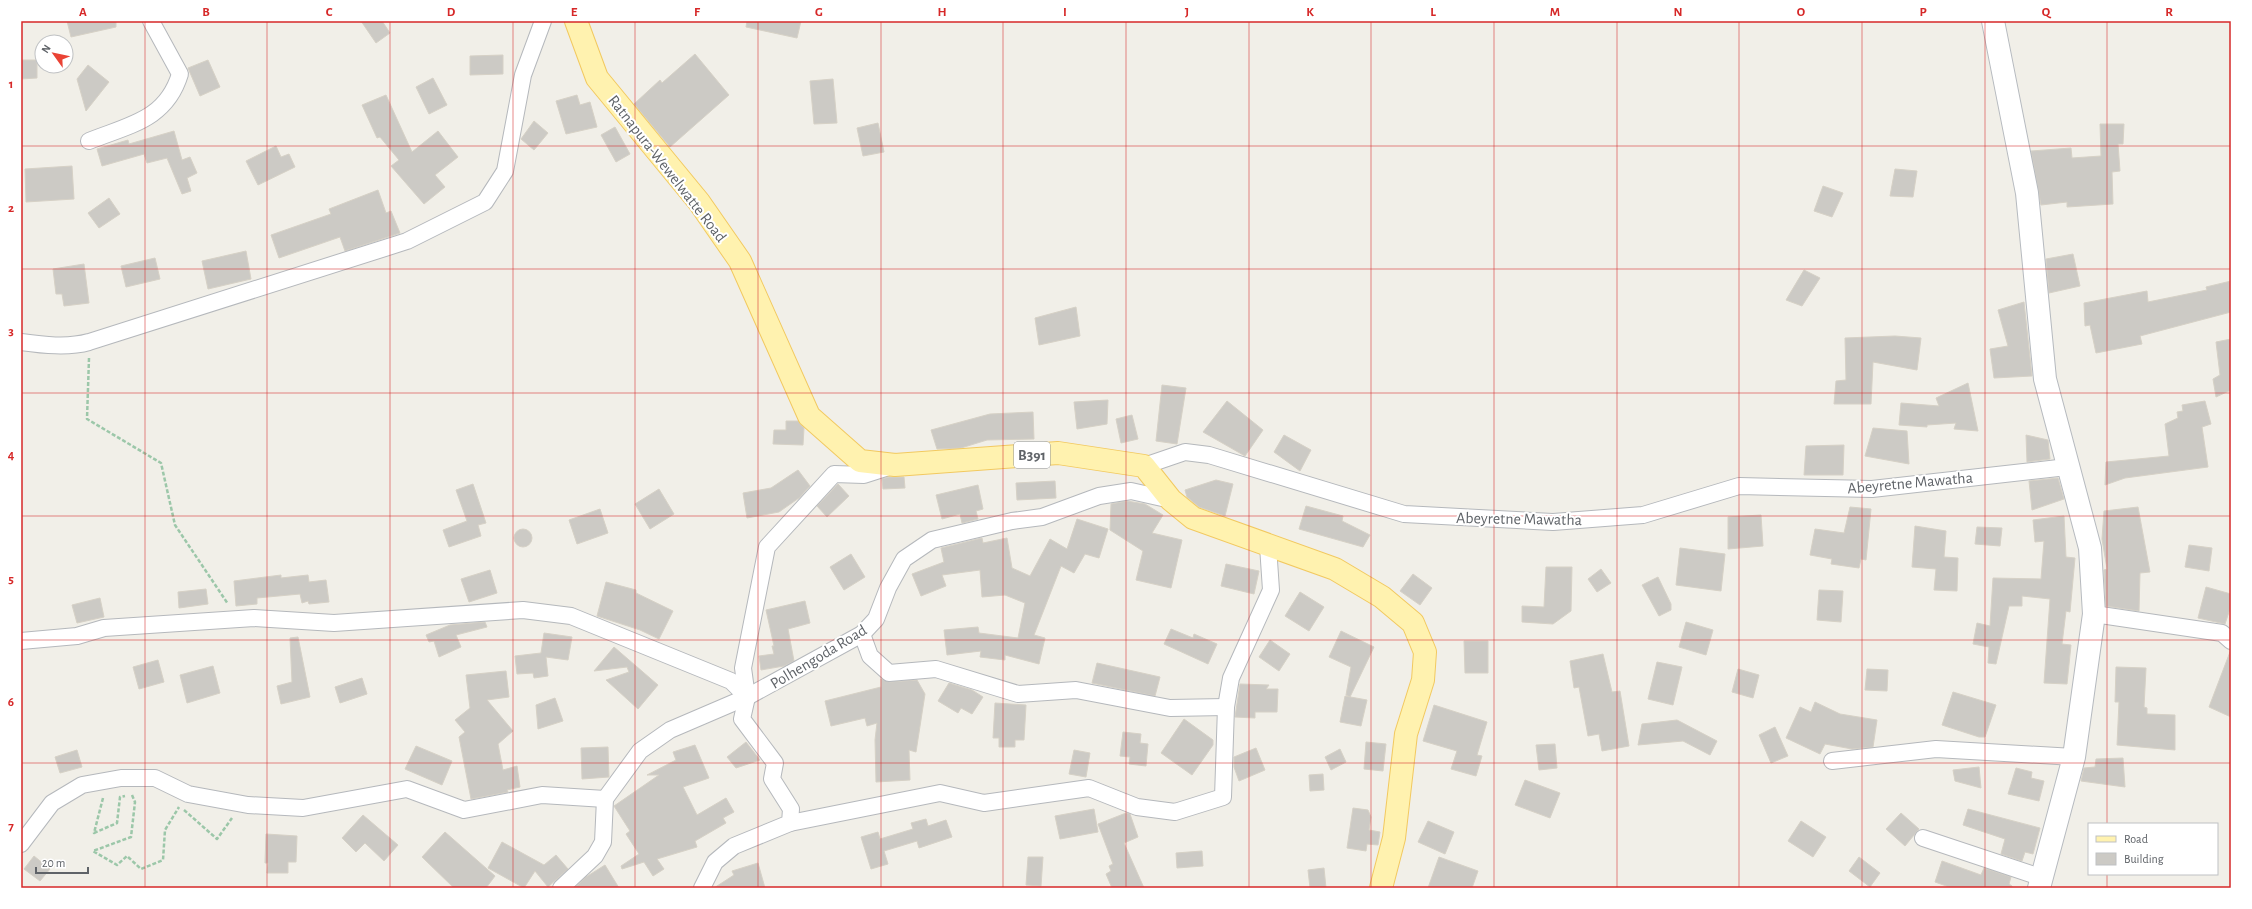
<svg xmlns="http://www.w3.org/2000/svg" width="2252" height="909" font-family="'Alegreya Sans',sans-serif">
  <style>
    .building { fill: #cccac5; stroke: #d6d1c6 }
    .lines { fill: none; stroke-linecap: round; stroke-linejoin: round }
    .street-casing { stroke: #b5b8bc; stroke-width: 18 }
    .secondary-casing { stroke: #b6babf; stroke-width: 24 }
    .primary-casing { stroke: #f2c960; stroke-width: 24 }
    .path { stroke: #9cc7a9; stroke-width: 2.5; stroke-dasharray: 4 2; stroke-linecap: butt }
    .street { stroke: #fff; stroke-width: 16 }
    .secondary { stroke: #fff; stroke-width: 22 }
    .primary { stroke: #fff2af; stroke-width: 22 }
    .grid { fill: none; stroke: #d62828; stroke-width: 1; stroke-opacity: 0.55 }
    .labels { text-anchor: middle; stroke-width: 4; stroke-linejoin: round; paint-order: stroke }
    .shield { fill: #fff; stroke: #8f9295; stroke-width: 1 }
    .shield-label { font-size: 15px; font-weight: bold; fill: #5f6368 }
    .street-label { font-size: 16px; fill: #5f6368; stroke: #fff }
    .neatline { fill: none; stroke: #d62828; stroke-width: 1.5 }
    .grid-label { font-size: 13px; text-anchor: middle; font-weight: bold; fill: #d62828 }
  </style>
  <rect width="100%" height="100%" fill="#f1efe8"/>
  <!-- building -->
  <g class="building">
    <polygon points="67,21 116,21 116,27 71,37"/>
    <polygon points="361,21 382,21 390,33 376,43"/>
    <polygon points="747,21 801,21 797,38 746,27"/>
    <polygon points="695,54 729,95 670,147 634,104 660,80 662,83"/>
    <polygon points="503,55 503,74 470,75 470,56"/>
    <polygon points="21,60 37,60 37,78 21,79"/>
    <polygon points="208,60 220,87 200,96 188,68"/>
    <polygon points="88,65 109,82 86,111 77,79"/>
    <polygon points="433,78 447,105 429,114 416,87"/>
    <polygon points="833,79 837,123 814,124 810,81"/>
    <polygon points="386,95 412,152 438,131 458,157 435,175 445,187 424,204 391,166 399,160 380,137 377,138 362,105"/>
    <polygon points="577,95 580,105 590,102 597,127 566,134 556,101"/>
    <polygon points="534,121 548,133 534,150 521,139"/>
    <polygon points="878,123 884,152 863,156 857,128"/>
    <polygon points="2100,124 2124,124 2123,144 2118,144 2120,171 2112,172 2113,204 2067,207 2067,202 2041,205 2031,151 2071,148 2072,158 2101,156"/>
    <polygon points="615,127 630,154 616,162 601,135"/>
    <polygon points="174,131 182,160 190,157 197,173 187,178 191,191 182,194 167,158 147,163 144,154 102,166 97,149 128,140 129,144"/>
    <polygon points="276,146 281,157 289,154 295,167 258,185 246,161"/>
    <polygon points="72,166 74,199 26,202 25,169"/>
    <polygon points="1895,169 1917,171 1913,197 1890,196"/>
    <polygon points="1823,186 1843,193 1832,217 1814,211"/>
    <polygon points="378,190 386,213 391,211 400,233 345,251 340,237 279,258 271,235 331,214 329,209"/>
    <polygon points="109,198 120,214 99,228 88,213"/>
    <polygon points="246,251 251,279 208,289 202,261"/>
    <polygon points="2073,254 2080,286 2049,293 2046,259"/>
    <polygon points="155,258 160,279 126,287 121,266"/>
    <polygon points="84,264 89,303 64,306 62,294 56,294 53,269"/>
    <polygon points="1804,270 1820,278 1802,306 1786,300"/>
    <polygon points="2231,281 2231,312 2140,336 2142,344 2096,353 2090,325 2085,326 2084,303 2147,291 2148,302 2207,290 2206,287"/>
    <polygon points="2024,302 2032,376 1994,378 1990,349 2008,346 1998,310"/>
    <polygon points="1076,307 1080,336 1039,345 1035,318"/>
    <polygon points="1895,336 1921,338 1917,370 1873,362 1871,404 1834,404 1836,381 1846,380 1845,338"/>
    <polygon points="2231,339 2231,390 2216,397 2213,379 2220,375 2216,342"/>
    <polygon points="1968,383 1978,431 1954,429 1956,423 1927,425 1927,427 1899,425 1901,403 1939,406 1936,398"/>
    <polygon points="1162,385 1186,388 1177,444 1156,441"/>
    <polygon points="1108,400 1107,424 1077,429 1074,402"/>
    <polygon points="1227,401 1263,430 1245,456 1203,432"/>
    <polygon points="2205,401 2211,424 2202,427 2208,467 2125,478 2105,485 2106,462 2169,456 2165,424 2178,418 2177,412 2183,411 2182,405"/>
    <polygon points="1033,412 1034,439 987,440 961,448 937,449 931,430 990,414"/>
    <polygon points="1132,415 1138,439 1121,443 1116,419"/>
    <polygon points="786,421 798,421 804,428 803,445 773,444 774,430 786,430"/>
    <polygon points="1873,428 1907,431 1909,464 1865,456"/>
    <polygon points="1284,435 1311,450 1300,471 1274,452"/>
    <polygon points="2026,435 2048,440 2050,459 2027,462"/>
    <polygon points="1844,445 1843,475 1804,475 1806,446"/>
    <polygon points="798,470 810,486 799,498 779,512 747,518 743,493 771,488"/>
    <polygon points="889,477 904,477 905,488 883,489 882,479"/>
    <polygon points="2058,478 2064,499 2032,510 2029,481"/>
    <polygon points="1216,480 1233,484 1225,516 1199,507 1187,497 1185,490"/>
    <polygon points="1055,481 1056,498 1017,500 1016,483"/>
    <polygon points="473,484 486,523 478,525 481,536 449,547 443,530 467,521 456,490"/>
    <polygon points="838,484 849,496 827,517 817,506"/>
    <polygon points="978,485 983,509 976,511 978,519 962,523 960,514 942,519 936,495"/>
    <polygon points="659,489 674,514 650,529 635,504"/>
    <polygon points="1127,501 1145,504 1163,515 1152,533 1182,540 1171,588 1136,580 1143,551 1110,530 1111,504"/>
    <polygon points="1306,506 1343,516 1342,521 1370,535 1363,547 1299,529"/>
    <polygon points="1850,507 1871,509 1866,560 1861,559 1859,568 1831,564 1832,559 1810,555 1815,529 1844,533"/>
    <polygon points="2138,507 2150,572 2140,573 2139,611 2106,606 2104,570 2107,569 2102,539 2104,511"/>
    <polygon points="600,509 608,533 577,544 569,520"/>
    <polygon points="1761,515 1763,546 1728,549 1728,517"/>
    <polygon points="2064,516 2066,557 2075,558 2070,612 2066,611 2062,644 2071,645 2067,684 2044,683 2050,599 2022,596 2022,606 2009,606 1996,664 1988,663 1989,647 1973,644 1977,623 1990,626 1993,578 2041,579 2044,541 2035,542 2033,520"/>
    <polygon points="1077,519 1108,529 1099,558 1085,554 1074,573 1061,566 1034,635 1045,638 1039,664 1005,655 1005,660 980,657 981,651 947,655 944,630 978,627 979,633 1018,638 1025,603 1005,595 982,597 980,570 942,575 946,586 921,596 912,574 944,562 941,548 982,538 983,543 1007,538 1012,568 1030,576 1050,539 1067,549"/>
    <polygon points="1915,526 1946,531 1944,557 1958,558 1957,591 1934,590 1936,569 1912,567"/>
    <polygon points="1977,527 2002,528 2000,546 1975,544"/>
    <circle cx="523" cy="538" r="9"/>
    <polygon points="2189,545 2212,548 2209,571 2185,567"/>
    <polygon points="1680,548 1725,554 1721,591 1676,585"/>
    <polygon points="851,554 865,577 844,590 830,567"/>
    <polygon points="1226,564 1259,571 1254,594 1221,586"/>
    <polygon points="1546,567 1572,567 1571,611 1553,624 1522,622 1522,606 1544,607"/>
    <polygon points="1601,569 1611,583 1597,592 1588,579"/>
    <polygon points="490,570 497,593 469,602 461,579"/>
    <polygon points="1413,574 1432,588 1420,605 1400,591"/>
    <polygon points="281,575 281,578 308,575 309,582 326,580 329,602 309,604 308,601 302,603 300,594 257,598 257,604 236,606 234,581"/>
    <polygon points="1658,577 1671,604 1671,610 1659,616 1642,585"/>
    <polygon points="606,582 636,590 636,593 673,611 659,639 640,630 597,616"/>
    <polygon points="2206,587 2231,594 2231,606 2225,624 2198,618"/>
    <polygon points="206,589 208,604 179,608 178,592"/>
    <polygon points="1819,590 1843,591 1841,622 1817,620"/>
    <polygon points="1300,592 1324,607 1309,631 1285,616"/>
    <polygon points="100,598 104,617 77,623 72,605"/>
    <polygon points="805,601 810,623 788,629 794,661 784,666 761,670 759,656 774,654 772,646 774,646 766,610"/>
    <polygon points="485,622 487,627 456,635 461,647 439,657 434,641 429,642 426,635 450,625"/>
    <polygon points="1686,622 1713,630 1706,655 1679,647"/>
    <polygon points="1171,629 1193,638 1194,634 1217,644 1208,664 1164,644"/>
    <polygon points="1341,631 1374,647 1350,697 1346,695 1351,667 1329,657"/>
    <polygon points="544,633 572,637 568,660 546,657 548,676 534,678 533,673 517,674 515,656 541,653"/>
    <polygon points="298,637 310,697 281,704 277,686 292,682 290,638"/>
    <polygon points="1270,640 1290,654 1279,671 1259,657"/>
    <polygon points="1464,641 1488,641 1488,673 1465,673"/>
    <polygon points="614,647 658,685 638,709 606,680 629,672 627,667 594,671"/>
    <polygon points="2230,652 2231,653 2231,717 2209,707"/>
    <polygon points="1603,654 1612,692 1620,691 1629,746 1602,751 1599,734 1588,736 1579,687 1574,688 1570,661"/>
    <polygon points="158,660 164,682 139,689 133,667"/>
    <polygon points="1657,662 1682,667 1673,705 1648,699"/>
    <polygon points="1097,663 1160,677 1155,696 1092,683"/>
    <polygon points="213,666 220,693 187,703 180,675"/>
    <polygon points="2116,667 2146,668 2144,707 2147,708 2147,714 2175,715 2175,750 2117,745 2119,702 2115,702"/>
    <polygon points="1738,669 1759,675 1753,698 1732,692"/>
    <polygon points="1867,669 1888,670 1887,691 1865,690"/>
    <polygon points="506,671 509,697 487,700 513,731 498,744 503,770 517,766 520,787 507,790 508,792 471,799 459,737 465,732 455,720 470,708 466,675"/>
    <polygon points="362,678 367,694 340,703 335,687"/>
    <polygon points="881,679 890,682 917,680 925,694 916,752 909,750 910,780 876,782 875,740 877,723 867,726 865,718 831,726 825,701 881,687"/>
    <polygon points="949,683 972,690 983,697 972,714 961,708 958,713 938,701"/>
    <polygon points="1240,684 1269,685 1266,689 1278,689 1277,712 1255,712 1255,718 1235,717"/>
    <polygon points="1953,692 1996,705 1985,737 1979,737 1942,725"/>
    <polygon points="1345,696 1367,700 1361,726 1340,722"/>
    <polygon points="555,698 563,721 538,729 536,705"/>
    <polygon points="1815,702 1840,714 1877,720 1873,747 1852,749 1825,744 1820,754 1786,738 1800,707 1811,712"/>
    <polygon points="995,703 1026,705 1024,740 1015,740 1015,747 999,747 999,738 993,738"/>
    <polygon points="1434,705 1487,722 1477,755 1482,756 1476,776 1451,769 1457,751 1423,741"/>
    <polygon points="1184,719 1213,740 1213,745 1192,775 1161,753"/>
    <polygon points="1677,720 1717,741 1710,755 1683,741 1638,745 1642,724"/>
    <polygon points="1775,727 1788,756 1771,763 1759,735"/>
    <polygon points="1123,732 1141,734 1140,743 1148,744 1146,766 1129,764 1130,757 1120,756"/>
    <polygon points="746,742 760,760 736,768 727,757"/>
    <polygon points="1366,742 1386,744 1383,771 1364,769"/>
    <polygon points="1555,744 1557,768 1539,770 1536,745"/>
    <polygon points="695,745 709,778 683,787 697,815 726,798 734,812 723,818 726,823 695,841 697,847 657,859 664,869 653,876 644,862 622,869 621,866 639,854 626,834 630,831 614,806 659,775 647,775 676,760 673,752"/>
    <polygon points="416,746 452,761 442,785 405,769"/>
    <polygon points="608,747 609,777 582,779 581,748"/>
    <polygon points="1256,748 1265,770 1239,781 1234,767 1234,757"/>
    <polygon points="1340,749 1346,762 1331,770 1325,757"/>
    <polygon points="77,750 82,767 60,773 55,757"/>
    <polygon points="1074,750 1090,753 1086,777 1069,774"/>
    <polygon points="2123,758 2125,787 2081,781 2084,768 2095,767 2096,759"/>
    <polygon points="1979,767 1981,788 1955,781 1953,770"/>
    <polygon points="2016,768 2032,772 2031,778 2044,781 2039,801 2008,794"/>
    <polygon points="1323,774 1324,790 1310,791 1309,775"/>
    <polygon points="1525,780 1560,793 1550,818 1515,805"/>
    <polygon points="1353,808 1368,810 1371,817 1369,830 1380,832 1378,845 1367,844 1366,851 1347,848"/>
    <polygon points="1094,809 1098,832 1060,839 1055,816"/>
    <polygon points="1968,809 2040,828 2033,854 2025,852 2022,861 2001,854 2005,839 1963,825"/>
    <polygon points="1126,813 1130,814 1138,837 1124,843 1144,888 1112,888 1106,874 1111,871 1109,866 1113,864 1098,824"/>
    <polygon points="1901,813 1919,829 1905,846 1886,829"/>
    <polygon points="363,815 398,845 384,861 365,843 356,852 342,838"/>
    <polygon points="926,819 928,826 946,820 952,837 919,848 917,841 884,851 888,864 871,869 861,837 878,832 880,839 913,829 911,823"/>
    <polygon points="1428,821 1454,832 1445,854 1418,842"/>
    <polygon points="1801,821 1826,837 1813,857 1788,841"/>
    <polygon points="445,832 495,876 486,888 454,888 422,857"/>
    <polygon points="266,834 297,836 296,862 288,862 288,873 267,873 268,863 265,863"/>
    <polygon points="502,842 544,865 556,855 568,869 548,887 535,871 524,888 488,868"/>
    <polygon points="1202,851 1203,866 1177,868 1176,853"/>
    <polygon points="34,856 50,869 40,881 24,869"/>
    <polygon points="1028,857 1043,857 1041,886 1026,885"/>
    <polygon points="1439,857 1478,871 1472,888 1428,888"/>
    <polygon points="1859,857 1880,873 1870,887 1849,871"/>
    <polygon points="1942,861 1981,875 1984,868 2011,877 2009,884 2012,886 2012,888 1952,888 1935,882"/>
    <polygon points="758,863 765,888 714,888 734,875 732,871"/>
    <polygon points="605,865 619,888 575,888 586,877"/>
    <polygon points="1324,868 1326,888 1310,888 1308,870"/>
  </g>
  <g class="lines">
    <defs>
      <g id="street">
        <path d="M89,141C129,125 166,120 180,74L151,21"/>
        <path d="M21,342C43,345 68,348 89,342L407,241L485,202L505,171L523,75L543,21"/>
        <polyline points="1144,466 1185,452 1209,455 1404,514 1553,522 1643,515 1739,486 1872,489 2067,467"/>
        <polyline points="2094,614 2222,633 2231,641"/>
        <polyline points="862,634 870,656 889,673 936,669 1018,694 1076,690 1170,708 1226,707"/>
        <polyline points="21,641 77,636 104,628 254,618 334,623 523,610 571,616 731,681 747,697"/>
        <polyline points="1832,761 1936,749 2074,757"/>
        <polyline points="790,823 940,793 984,803 1089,788 1137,807 1175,812 1223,797 1226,707 1231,678 1271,590 1268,546"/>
        <polyline points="1923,838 2043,878"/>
        <polyline points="21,844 52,803 82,785 121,778 155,778 188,794 248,805 303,808 407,789 464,810 542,795 605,799"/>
        <polyline points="561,888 595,856 603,842 605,799 640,751 670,730 747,697 862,634 876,619 888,588 904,559 932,540 1012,521 1042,517 1099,496 1131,491 1171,500"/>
        <polyline points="702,888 715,862 734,846 790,823 791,809 772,779 775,763 742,719 747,697 743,668 767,547 834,474 864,475 889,467"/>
      </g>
      <polyline id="secondary" points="1993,21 2027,193 2045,379 2090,548 2094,614 2074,757 2039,888"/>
      <polyline id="primary" points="576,21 597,78 699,202 740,261 809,416 860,461 895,465 1058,453 1144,466 1171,500 1193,518 1335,569 1382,597 1413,623 1425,652 1423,680 1406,734 1394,838 1381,888"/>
    </defs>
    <!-- street casing -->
    <use href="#street" class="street-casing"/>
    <!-- secondary casing -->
    <use href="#secondary" class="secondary-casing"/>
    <!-- primary casing -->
    <use href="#primary" class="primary-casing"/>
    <!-- path -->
    <g class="path">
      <polyline points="89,358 87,419 161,463 175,525 228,604"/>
      <polyline points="132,795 135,802 131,837 93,851 117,865 127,856 141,869 163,860 165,830 179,807"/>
      <polyline points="103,798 94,833 117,823 120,797 125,796"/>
      <polyline points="184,810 217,839 232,818"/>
    </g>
    <!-- street -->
    <use href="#street" class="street"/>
    <!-- secondary -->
    <use href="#secondary" class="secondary"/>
    <!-- primary -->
    <use href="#primary" class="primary"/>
  </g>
  <!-- grid -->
  <path class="grid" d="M145,21V888M267,21V888M390,21V888M513,21V888M635,21V888M758,21V888M881,21V888M1003,21V888M1126,21V888M1249,21V888M1371,21V888M1494,21V888M1617,21V888M1739,21V888M1862,21V888M1985,21V888M2107,21V824M21,146H2231M21,269H2231M21,393H2231M21,516H2231M21,640H2231M21,763H2231M2107,874V888"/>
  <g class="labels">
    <!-- shield labels -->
    <rect class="shield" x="1014" y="442" width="36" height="26" rx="3"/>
    <g class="shield-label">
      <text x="1032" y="460">B391</text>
    </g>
    <!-- street labels -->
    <g class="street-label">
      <text transform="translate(668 168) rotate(52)" y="6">Ratnapura-Wewelwatte Road</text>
      <text transform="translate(1910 482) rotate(-5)" y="6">Abeyretne Mawatha</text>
      <text transform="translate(1519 518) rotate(1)" y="6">Abeyretne Mawatha</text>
      <text transform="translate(818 656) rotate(-31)" y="6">Polhengoda Road</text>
    </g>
  </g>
  <!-- border -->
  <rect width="2252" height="909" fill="none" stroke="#ffffff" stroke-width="44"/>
  <!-- legend -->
  <rect x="2088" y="823" width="130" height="52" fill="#ffffff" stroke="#bfc1c3"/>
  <rect x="2096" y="836" width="20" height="6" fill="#fff2af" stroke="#bfc1c3"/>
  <text x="2124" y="843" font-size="12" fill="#5f6368">Road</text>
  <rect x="2096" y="853" width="20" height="12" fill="#cccac5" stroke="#bfc1c3"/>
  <text x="2124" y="863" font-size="12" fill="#5f6368">Building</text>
  <!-- north arrow -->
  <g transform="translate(54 54) rotate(303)"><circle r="19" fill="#ffffff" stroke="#bfc1c3"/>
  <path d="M0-3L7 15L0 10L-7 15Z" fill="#ea4335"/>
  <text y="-6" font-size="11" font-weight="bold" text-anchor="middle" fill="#5f6368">N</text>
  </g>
  <!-- scale -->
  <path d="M36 867v6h52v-6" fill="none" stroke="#5f6368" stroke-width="2"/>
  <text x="42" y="867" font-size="12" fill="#5f6368" stroke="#ffffff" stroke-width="3" paint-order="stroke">20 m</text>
  <rect x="22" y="22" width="2208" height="865" class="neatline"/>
  <g class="grid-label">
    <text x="83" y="16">A</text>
    <text x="206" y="16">B</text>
    <text x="329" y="16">C</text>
    <text x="451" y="16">D</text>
    <text x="574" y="16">E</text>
    <text x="697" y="16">F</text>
    <text x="819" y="16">G</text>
    <text x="942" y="16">H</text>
    <text x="1065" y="16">I</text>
    <text x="1187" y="16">J</text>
    <text x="1310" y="16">K</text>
    <text x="1433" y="16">L</text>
    <text x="1555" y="16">M</text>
    <text x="1678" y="16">N</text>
    <text x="1801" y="16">O</text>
    <text x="1923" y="16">P</text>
    <text x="2046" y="16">Q</text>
    <text x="2169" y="16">R</text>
    <text x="11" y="88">1</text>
    <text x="11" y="212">2</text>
    <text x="11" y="335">3</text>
    <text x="11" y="459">4</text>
    <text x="11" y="583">5</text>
    <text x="11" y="706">6</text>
    <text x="11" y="830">7</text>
  </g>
</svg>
